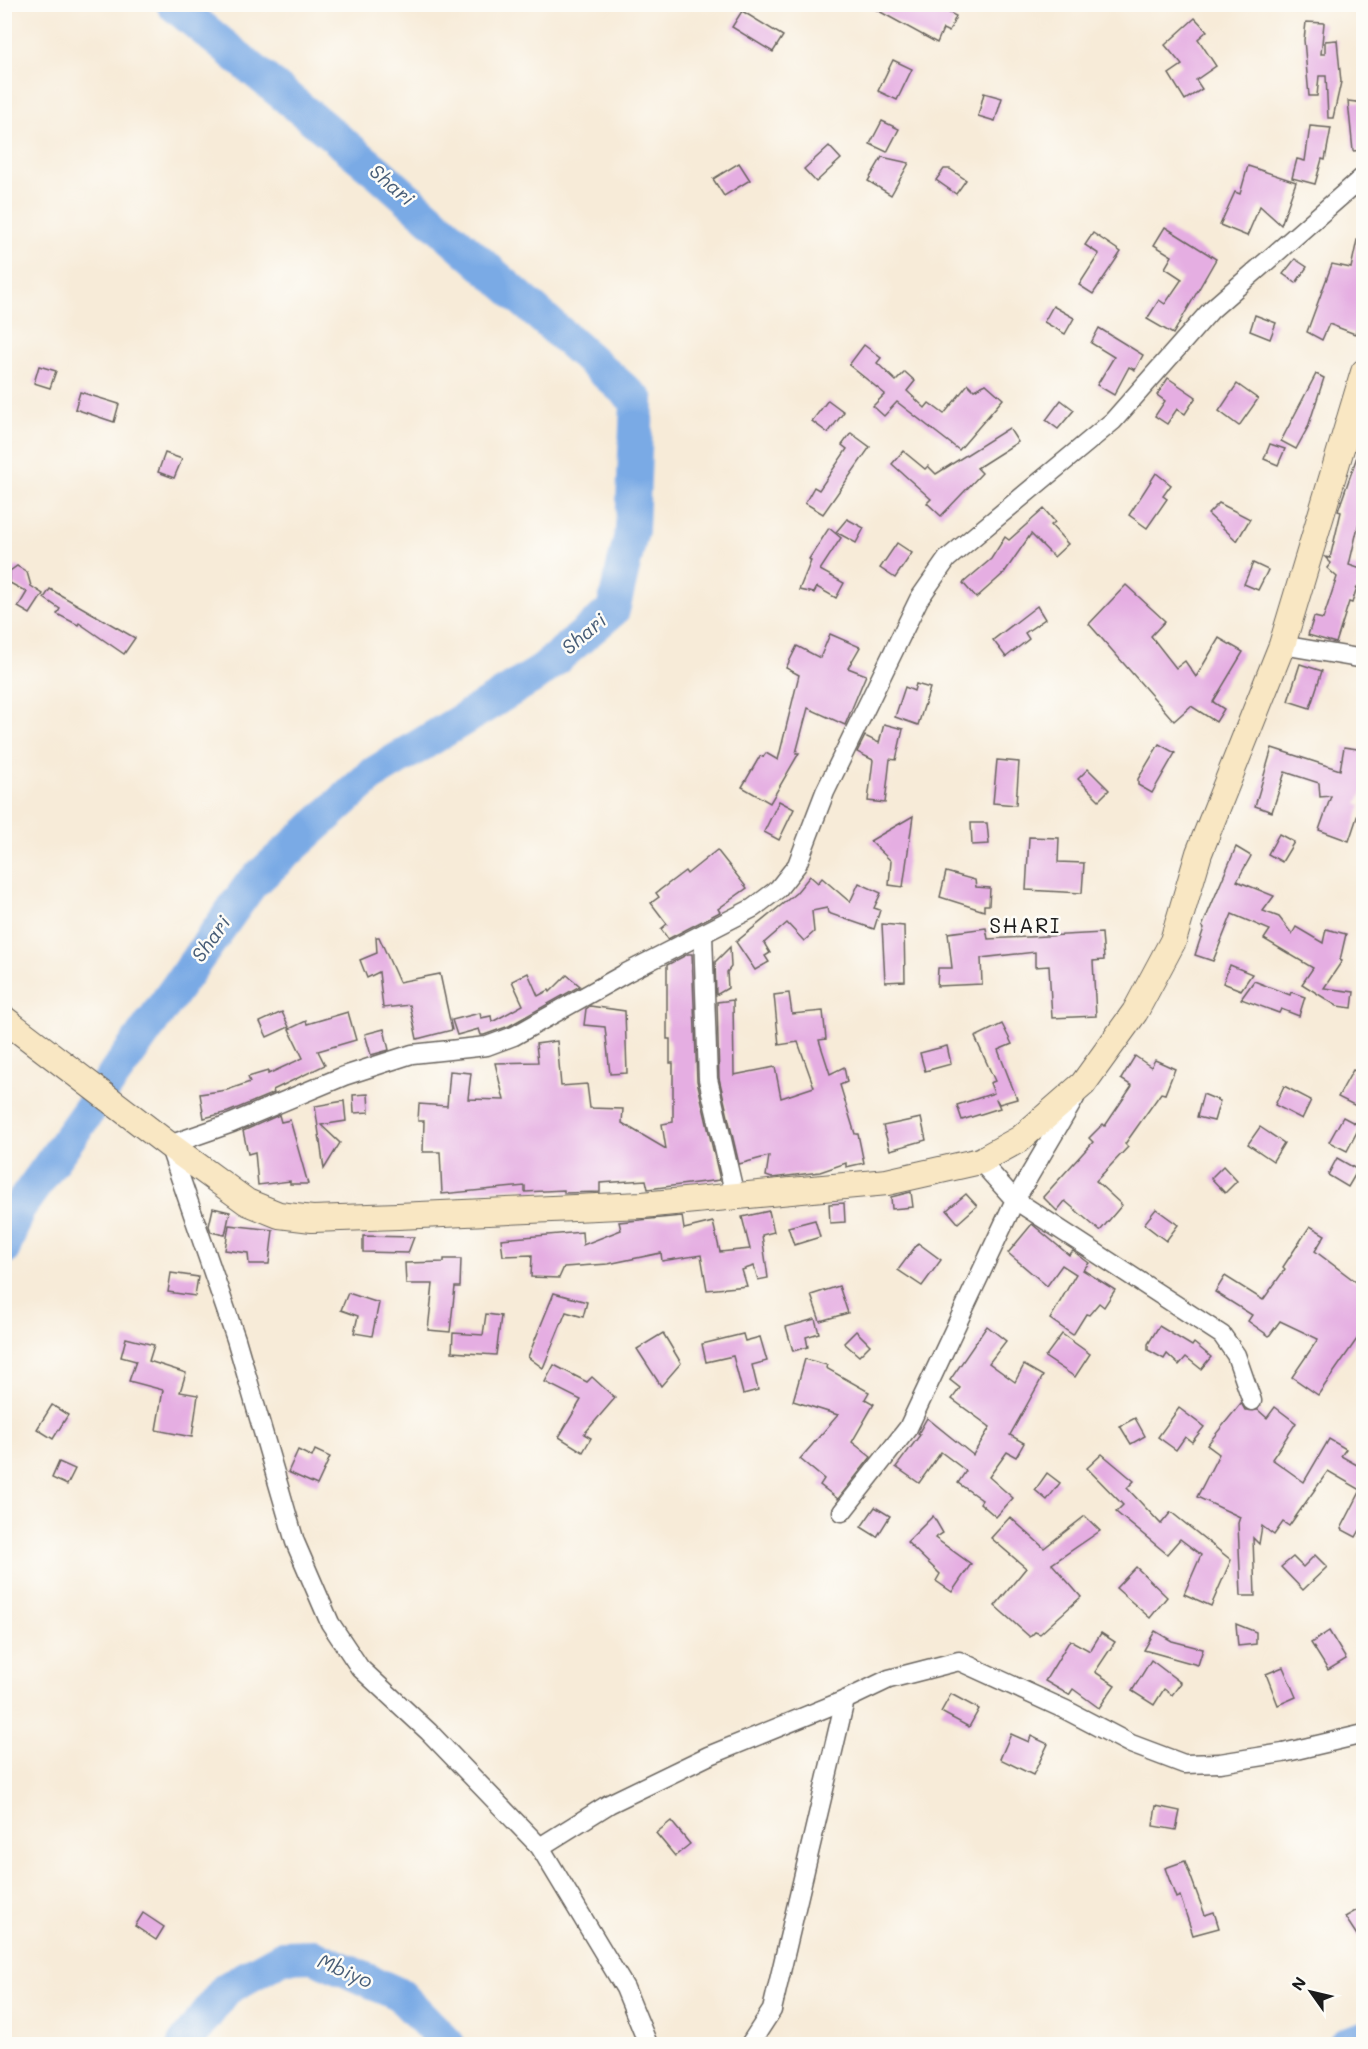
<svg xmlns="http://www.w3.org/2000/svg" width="1368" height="2049" font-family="Mali,sans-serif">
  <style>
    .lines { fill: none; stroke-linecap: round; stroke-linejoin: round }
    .river { stroke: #7aaae5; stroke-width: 34 }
    .building { fill: #e5aee2 }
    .street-casing { stroke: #69645e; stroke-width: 21 }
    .secondary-casing { stroke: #69645e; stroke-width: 28 }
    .street { stroke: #fff; stroke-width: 18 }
    .secondary { stroke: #f9e7c3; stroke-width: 26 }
    .labels { text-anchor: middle; stroke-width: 5; stroke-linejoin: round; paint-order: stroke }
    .water-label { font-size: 20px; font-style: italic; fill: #465c76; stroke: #fdfcf7 }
    .quarter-label { font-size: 21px; letter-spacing: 1.5px; fill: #1c1c1c; stroke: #fdfcf7 }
  </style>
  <rect width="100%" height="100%" fill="#fdfcf7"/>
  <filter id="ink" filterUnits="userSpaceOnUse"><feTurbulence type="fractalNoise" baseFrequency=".0167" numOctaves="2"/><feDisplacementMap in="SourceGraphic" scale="12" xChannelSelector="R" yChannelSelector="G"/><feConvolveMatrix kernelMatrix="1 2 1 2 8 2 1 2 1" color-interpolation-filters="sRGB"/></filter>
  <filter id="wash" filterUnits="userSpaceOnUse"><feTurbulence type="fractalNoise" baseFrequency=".008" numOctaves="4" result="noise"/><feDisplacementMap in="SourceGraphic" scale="24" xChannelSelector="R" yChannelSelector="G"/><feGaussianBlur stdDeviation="1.35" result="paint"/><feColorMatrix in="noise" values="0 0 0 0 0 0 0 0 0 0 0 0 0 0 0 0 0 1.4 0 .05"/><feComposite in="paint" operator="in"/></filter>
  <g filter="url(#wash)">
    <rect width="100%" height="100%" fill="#f7ebd8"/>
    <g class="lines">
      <!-- river -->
      <g class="river">
        <polyline points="4,1248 18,1209 251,884 373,774 539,673 613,610 632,530 637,401 379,173 173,4"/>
        <polyline points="184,2044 226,1989 283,1957 314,1956 400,1995 448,2044"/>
        <polyline points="1345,2044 1364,2038"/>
      </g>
    </g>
    <g id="blocks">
      <!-- building -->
      <g class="building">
        <polygon points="866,4 931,4 956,16 949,32 943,29 937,43"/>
        <polygon points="742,11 783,36 773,52 732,27"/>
        <polygon points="1195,18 1207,31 1198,39 1216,66 1196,80 1202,89 1185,100 1169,74 1182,65 1165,45"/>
        <polygon points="1306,22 1324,23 1321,54 1325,54 1325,41 1337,40 1341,82 1333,118 1328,118 1326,76 1319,76 1317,96 1309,96 1304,40"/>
        <polygon points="893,60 912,69 897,100 878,91"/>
        <polygon points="984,93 1002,98 995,121 978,116"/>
        <polygon points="1348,101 1364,103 1364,150 1353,151"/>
        <polygon points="882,121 899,129 887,152 870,144"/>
        <polygon points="1310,126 1331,128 1325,160 1322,159 1315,184 1292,178 1297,159 1305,161"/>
        <polygon points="829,146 841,159 816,182 804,169"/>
        <polygon points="882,157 909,163 891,195 868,181"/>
        <polygon points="739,163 750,180 724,196 713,179"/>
        <polygon points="1248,166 1296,182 1281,225 1260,206 1247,236 1220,225 1235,192 1240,194"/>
        <polygon points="944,169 950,169 966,180 956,194 936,180"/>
        <polygon points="1165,227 1216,259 1173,334 1147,319 1159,300 1165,304 1182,279 1165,268 1172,256 1154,245"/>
        <polygon points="1093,233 1121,252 1093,294 1079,285 1099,254 1085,245"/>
        <polygon points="1357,240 1364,241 1364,309 1355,334 1329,324 1322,340 1307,332 1332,264 1351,268"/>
        <polygon points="1295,259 1307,267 1296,283 1283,274"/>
        <polygon points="1053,306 1074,318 1065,334 1044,322"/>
        <polygon points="1255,315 1276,323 1270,339 1250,331"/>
        <polygon points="1099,328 1143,355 1135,370 1129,367 1114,395 1097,385 1114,357 1091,343"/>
        <polygon points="864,345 881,358 877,363 896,381 905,372 915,381 907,391 925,408 929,403 944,414 968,384 974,390 986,384 1003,399 959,450 897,402 884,416 873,406 885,394 849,365"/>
        <polygon points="39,366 56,371 50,388 34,383"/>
        <polygon points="1316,374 1324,378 1308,427 1296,449 1281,441"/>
        <polygon points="1168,378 1196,397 1185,414 1177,409 1167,424 1155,416 1165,401 1157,395"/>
        <polygon points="1237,384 1258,399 1239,426 1219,411"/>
        <polygon points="80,392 119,404 114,422 75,409"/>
        <polygon points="828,400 844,412 828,433 812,421"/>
        <polygon points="1061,400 1074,410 1058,429 1046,420"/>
        <polygon points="1009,428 1018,442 977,468 982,473 941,516 927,503 931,499 892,464 903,451 925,469 928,466 936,474"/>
        <polygon points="851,433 870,447 823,514 805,503 814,487 819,490 847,449 842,445"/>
        <polygon points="1270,444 1285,449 1278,465 1264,459"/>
        <polygon points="1360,448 1364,448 1364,519 1360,518 1349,565 1364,570 1364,594 1357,587 1352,603 1349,602 1336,643 1308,635 1314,617 1323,619 1337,577 1327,568 1331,563 1325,557 1330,558 1341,512 1338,511"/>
        <polygon points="165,453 182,459 174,478 158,472"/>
        <polygon points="1156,473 1171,485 1163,496 1167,499 1147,528 1129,515"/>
        <polygon points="1219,503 1250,519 1237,541 1208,514"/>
        <polygon points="1044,509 1055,522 1051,525 1068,544 1054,557 1031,534 1004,573 976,598 963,583 991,559 1005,537 1009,540"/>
        <polygon points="847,519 864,528 856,543 836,532"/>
        <polygon points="829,528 841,538 820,570 844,583 836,598 817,587 814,593 799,590 811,561 809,559"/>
        <polygon points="897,543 912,553 895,578 880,568"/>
        <polygon points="1253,563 1268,570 1258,590 1244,584"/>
        <polygon points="17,566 27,572 31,586 43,594 30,614 18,607 27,592 10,583 10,571"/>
        <polygon points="1126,585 1165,621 1151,636 1176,668 1185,661 1196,677 1219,638 1243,652 1213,702 1224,709 1216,722 1191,706 1174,721 1089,624"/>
        <polygon points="50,589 135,638 124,654 79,623 78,625 57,614 60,609 44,598"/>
        <polygon points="1037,606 1045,619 1025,633 1029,639 1006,657 993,640"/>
        <polygon points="830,634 860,647 848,668 866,675 845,725 808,708 796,753 799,753 770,803 742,787 760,756 763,757 766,753 778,760 799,675 786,668 797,646 820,658"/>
        <polygon points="1300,664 1322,671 1310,708 1288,701"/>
        <polygon points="916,684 930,688 918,725 895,717 905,687 914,691"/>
        <polygon points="884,724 903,729 896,760 890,759 885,803 868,801 873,760 857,752 865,736 879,743"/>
        <polygon points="1159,744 1175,753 1152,793 1138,785 1138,779"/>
        <polygon points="1344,747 1364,750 1364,790 1357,803 1361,805 1349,841 1319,830 1331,796 1320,797 1319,783 1285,772 1272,812 1255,806 1272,748 1340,770"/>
        <polygon points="997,760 1019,762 1016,805 993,803"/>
        <polygon points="1088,769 1109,790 1099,800 1078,779"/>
        <polygon points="779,801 794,809 779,840 764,832"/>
        <polygon points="913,816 903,887 889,885 891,861 870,841"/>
        <polygon points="971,823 987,823 989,844 972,845"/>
        <polygon points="1279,834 1294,842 1282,862 1268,854"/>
        <polygon points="1029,837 1059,838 1058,862 1084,863 1082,893 1026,890"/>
        <polygon points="1236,847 1251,856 1237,881 1274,896 1263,911 1279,917 1292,934 1296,927 1323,943 1326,929 1346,934 1340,960 1342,961 1324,988 1354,992 1352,1008 1337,1006 1302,984 1313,968 1264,939 1270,930 1232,914 1213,961 1195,955 1204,928 1202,927"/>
        <polygon points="717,850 747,888 718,909 720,912 716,914 668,939 661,929 667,924 651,903 659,897 656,893 685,871 687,874"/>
        <polygon points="946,872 975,880 976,887 990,888 989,905 984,905 984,911 940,897"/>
        <polygon points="810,876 818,883 822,878 850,902 859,883 881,893 874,908 880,910 874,929 828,913 827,908 812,911 814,932 804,941 787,923 764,943 770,953 765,956 769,962 755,970 736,942 796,893"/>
        <polygon points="882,924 904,926 905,981 885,982"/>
        <polygon points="986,928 988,939 1102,933 1104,960 1093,961 1096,1016 1052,1018 1049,966 1035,967 1035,952 981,958 982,984 937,986 938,968 952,968 948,933"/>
        <polygon points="376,937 379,937 399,982 440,974 452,1030 417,1039 410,1005 383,1008 379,972 367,978 360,960 377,953"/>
        <polygon points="730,947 731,967 727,972 728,988 716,995 715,962"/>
        <polygon points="688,954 692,954 697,1081 720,1180 648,1189 646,1180 600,1183 600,1192 564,1193 564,1190 525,1192 525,1186 442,1194 440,1152 423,1152 424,1121 418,1121 419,1104 447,1106 450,1071 471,1073 468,1099 504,1100 495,1063 538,1062 536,1044 557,1041 561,1086 587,1084 590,1108 623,1109 622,1123 666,1149 662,1124 673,1122 673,1063 670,1063 670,1039 667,1039 667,965"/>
        <polygon points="1230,965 1252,974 1241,990 1223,983"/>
        <polygon points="528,973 538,996 549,990 550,992 567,975 580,986 509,1026 484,1035 481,1035 479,1029 457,1035 452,1020 480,1013 481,1018 491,1016 492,1022 523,1005 512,981"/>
        <polygon points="1254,981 1290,995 1291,992 1305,997 1299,1016 1281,1009 1279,1013 1241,999"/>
        <polygon points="789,993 792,1014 823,1011 826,1039 819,1040 830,1074 844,1067 847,1082 840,1085 855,1134 858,1134 864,1163 846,1167 846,1163 820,1172 772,1178 766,1176 769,1156 739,1164 719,1078 717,1002 733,1000 734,1075 775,1067 781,1098 814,1087 798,1042 779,1045 774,995"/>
        <polygon points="590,1006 625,1011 627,1073 610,1074 605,1027 584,1025 586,1009"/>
        <polygon points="282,1012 289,1027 267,1037 260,1022"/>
        <polygon points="348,1012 356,1040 318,1051 325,1065 273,1090 274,1093 228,1112 204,1118 200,1094 227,1090 250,1082 248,1077 268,1071 268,1074 303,1058 289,1029 306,1021 307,1024"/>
        <polygon points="1002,1024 1012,1044 998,1050 1017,1099 999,1104 996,1099 1000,1108 962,1120 957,1105 994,1093 990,1083 995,1081 975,1037"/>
        <polygon points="384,1029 389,1050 371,1055 365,1034"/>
        <polygon points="947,1046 951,1064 925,1071 920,1053"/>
        <polygon points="1135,1056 1151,1067 1155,1060 1175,1069 1165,1094 1161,1093 1125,1144 1128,1147 1096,1181 1122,1205 1100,1231 1065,1201 1057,1211 1043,1197 1093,1142 1089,1138 1103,1124 1105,1126 1132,1086 1121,1079"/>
        <polygon points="1353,1070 1364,1075 1364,1098 1358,1107 1338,1097"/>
        <polygon points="1284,1086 1311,1100 1302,1119 1275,1105"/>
        <polygon points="368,1094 369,1112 354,1113 353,1095"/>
        <polygon points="1203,1094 1220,1101 1214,1121 1197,1117"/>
        <polygon points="344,1101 346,1121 321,1125 340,1143 324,1169 315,1106"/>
        <polygon points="279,1115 281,1122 290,1120 308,1184 290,1184 290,1181 258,1185 255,1152 248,1154 243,1131"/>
        <polygon points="1343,1117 1360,1126 1347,1151 1329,1142"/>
        <polygon points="921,1118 926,1140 890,1150 883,1126"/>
        <polygon points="1260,1127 1284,1143 1273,1161 1248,1144"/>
        <polygon points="1337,1158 1358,1170 1348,1187 1328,1175"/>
        <polygon points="1223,1166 1237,1181 1225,1193 1211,1178"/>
        <polygon points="911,1192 913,1207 892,1209 891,1197"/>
        <polygon points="966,1194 977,1206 958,1223 947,1210"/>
        <polygon points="844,1203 845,1222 830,1223 829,1204"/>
        <polygon points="213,1208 230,1212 225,1235 211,1232 209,1226"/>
        <polygon points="1156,1209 1178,1225 1166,1241 1144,1224"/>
        <polygon points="769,1211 774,1232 762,1235 768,1278 758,1280 754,1266 742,1270 747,1286 707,1290 701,1255 662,1261 661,1253 608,1264 564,1267 559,1278 531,1277 532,1255 503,1256 501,1239 582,1232 583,1245 621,1230 619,1222 682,1216 684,1229 713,1222 720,1252 750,1249 742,1217"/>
        <polygon points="815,1220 820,1237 794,1245 788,1227"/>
        <polygon points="1032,1224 1069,1255 1073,1251 1089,1263 1083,1270 1115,1290 1104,1307 1099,1303 1089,1315 1086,1314 1073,1335 1050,1319 1076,1274 1062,1265 1047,1286 1008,1253"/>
        <polygon points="229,1225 273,1230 269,1264 249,1264 248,1253 225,1250"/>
        <polygon points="1310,1226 1325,1235 1315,1251 1364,1288 1364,1329 1318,1395 1292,1377 1318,1339 1280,1321 1269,1336 1248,1321 1252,1315 1215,1292 1225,1276 1263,1300 1285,1269 1283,1267"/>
        <polygon points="363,1236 414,1237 408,1253 363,1252"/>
        <polygon points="918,1243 941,1260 922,1286 898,1270"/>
        <polygon points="444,1259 461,1259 460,1287 455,1287 450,1332 428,1330 433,1284 406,1284 405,1263 444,1262"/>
        <polygon points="171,1273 198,1277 195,1296 168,1292"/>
        <polygon points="839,1286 848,1313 820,1321 811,1295"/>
        <polygon points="348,1293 379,1303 372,1336 354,1333 358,1316 341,1310"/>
        <polygon points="554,1293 587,1302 583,1317 566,1312 543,1368 528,1357"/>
        <polygon points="486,1314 501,1316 496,1355 452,1352 453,1333 483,1335"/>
        <polygon points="815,1319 819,1333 806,1337 808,1347 793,1351 786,1327"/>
        <polygon points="987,1326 1006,1341 989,1363 1015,1382 1024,1365 1043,1376 1010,1435 1024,1443 1016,1457 1007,1452 989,1477 1013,1498 996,1517 980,1503 982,1500 958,1483 966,1471 941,1452 919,1483 896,1467 920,1435 918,1434 927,1418 973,1455 990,1427 952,1399 960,1388 950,1380"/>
        <polygon points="1159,1326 1192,1346 1194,1343 1211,1357 1201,1369 1186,1357 1179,1365 1167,1354 1164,1359 1148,1350 1148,1344"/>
        <polygon points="856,1331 870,1345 859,1356 844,1343"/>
        <polygon points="663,1333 681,1363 661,1386 637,1349"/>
        <polygon points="743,1334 745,1341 760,1337 767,1361 752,1365 758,1390 743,1394 733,1356 706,1362 702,1344"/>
        <polygon points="1062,1334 1090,1354 1075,1377 1045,1357"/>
        <polygon points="126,1338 154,1345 149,1361 186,1373 180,1392 198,1395 192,1437 156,1430 163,1390 129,1381 136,1361 121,1357"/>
        <polygon points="805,1359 827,1365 826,1368 869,1392 865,1399 874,1404 852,1442 871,1457 838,1499 820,1485 824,1479 800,1459 838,1415 793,1401"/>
        <polygon points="554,1365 587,1382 592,1377 615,1398 584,1434 591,1438 583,1452 559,1437 581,1400 545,1382"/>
        <polygon points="1241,1403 1245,1410 1258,1410 1267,1418 1275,1407 1296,1423 1272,1459 1304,1482 1329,1439 1346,1449 1341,1456 1364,1469 1364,1523 1356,1537 1341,1529 1361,1490 1328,1471 1289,1526 1283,1522 1274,1535 1262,1526 1259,1544 1253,1538 1255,1596 1241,1596 1238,1523 1240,1517 1197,1497 1219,1454 1207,1445"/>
        <polygon points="52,1405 68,1415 53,1439 37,1429"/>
        <polygon points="1179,1408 1204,1427 1192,1442 1185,1437 1176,1450 1158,1437"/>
        <polygon points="1135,1418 1145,1436 1131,1444 1120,1426"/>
        <polygon points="298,1450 312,1457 315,1450 330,1457 317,1485 288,1472"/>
        <polygon points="1102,1454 1134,1481 1127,1488 1161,1524 1171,1512 1231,1560 1211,1606 1184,1594 1201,1555 1180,1539 1167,1554 1116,1512 1123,1505 1087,1468"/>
        <polygon points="59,1462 75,1469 67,1485 52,1478"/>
        <polygon points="1047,1473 1060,1483 1047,1500 1035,1490"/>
        <polygon points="875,1507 890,1516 877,1537 861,1527"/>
        <polygon points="933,1516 943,1533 935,1538 971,1564 952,1592 936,1581 940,1574 907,1542"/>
        <polygon points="1085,1516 1100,1531 1052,1564 1081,1597 1040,1634 1035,1632 1030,1637 995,1606 1026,1568 991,1538 1010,1517 1044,1548"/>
        <polygon points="1315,1555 1327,1567 1303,1590 1281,1567 1293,1557 1303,1567"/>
        <polygon points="1136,1567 1167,1597 1150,1618 1116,1588"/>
        <polygon points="1236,1624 1256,1632 1256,1644 1238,1646"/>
        <polygon points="1155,1631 1172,1641 1203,1649 1198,1665 1144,1650"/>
        <polygon points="1329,1631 1346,1659 1328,1670 1311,1643"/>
        <polygon points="1101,1633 1115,1642 1095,1672 1115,1685 1099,1708 1073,1689 1069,1695 1045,1681 1070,1640 1090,1651"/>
        <polygon points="1151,1660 1181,1683 1172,1695 1164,1689 1154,1705 1132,1691"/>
        <polygon points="1283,1667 1296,1697 1278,1705 1266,1674"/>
        <polygon points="951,1694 979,1709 969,1727 941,1712"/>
        <polygon points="1011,1734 1029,1742 1031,1736 1048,1744 1033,1775 1000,1759"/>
        <polygon points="1156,1806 1180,1811 1176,1830 1153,1826"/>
        <polygon points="671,1821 690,1844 675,1856 656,1833"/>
        <polygon points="1185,1861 1205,1915 1214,1912 1219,1928 1193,1935 1180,1896 1176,1898 1165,1868"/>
        <polygon points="1364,1906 1364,1946 1345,1917"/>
        <polygon points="143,1913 164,1927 156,1940 135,1926"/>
      </g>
    </g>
  </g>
  <g filter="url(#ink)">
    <use href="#blocks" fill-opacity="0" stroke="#69645e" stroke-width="1.5"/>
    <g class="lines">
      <defs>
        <g id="street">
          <polyline points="1347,433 1364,437"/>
          <polyline points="1282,645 1364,659"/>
          <polyline points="703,934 708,1079 735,1196"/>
          <polyline points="1075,1098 1015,1200 1222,1335 1236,1355 1252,1401"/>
          <polyline points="842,1512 908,1428 1015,1200 980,1161"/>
          <polyline points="540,1847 609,1804 708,1756 845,1700 889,1679 959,1661 1066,1710 1131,1744 1184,1764 1220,1763 1283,1753 1364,1734"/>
          <polyline points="648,2044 625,1988 540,1847 429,1732 360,1668 330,1623 295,1542 236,1339 169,1145 232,1123 344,1076 412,1054 487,1046 514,1036 626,973 753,908 778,889 797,865 825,792 919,599 947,559 1113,421 1211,310 1364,176"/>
          <polyline points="750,2044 772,2010 845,1700"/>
        </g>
        <polyline id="secondary" points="4,1019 169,1145 247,1202 279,1215 312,1219 398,1216 642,1205 887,1182 980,1161 1020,1139 1083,1084 1135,1012 1173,941 1199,853 1282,645 1364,372"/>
      </defs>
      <!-- street casing -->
      <use href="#street" class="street-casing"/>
      <!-- secondary casing -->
      <use href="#secondary" class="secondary-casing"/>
      <!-- street -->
      <use href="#street" class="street"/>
      <!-- secondary -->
      <use href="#secondary" class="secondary"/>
    </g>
  </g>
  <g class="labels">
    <!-- water labels -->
    <g class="water-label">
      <text transform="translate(392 185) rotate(41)" y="7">Shari</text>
      <text transform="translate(584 634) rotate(-40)" y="7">Shari</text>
      <text transform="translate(211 939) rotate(-54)" y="7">Shari</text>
      <text transform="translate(345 1971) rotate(23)" y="7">Mbiyo</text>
    </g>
    <!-- quarter labels -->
    <g class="quarter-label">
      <text x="1025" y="933">SHARI</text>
    </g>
  </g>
  <!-- margin -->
  <rect width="1368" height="2049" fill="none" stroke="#fdfcf7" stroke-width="24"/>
  <!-- north arrow -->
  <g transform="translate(1311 1992) rotate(304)" stroke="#fdfcf7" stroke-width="4.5" paint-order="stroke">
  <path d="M0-4.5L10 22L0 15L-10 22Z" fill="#1c1c1c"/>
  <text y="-9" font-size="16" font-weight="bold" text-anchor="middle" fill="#1c1c1c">N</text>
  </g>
</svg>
